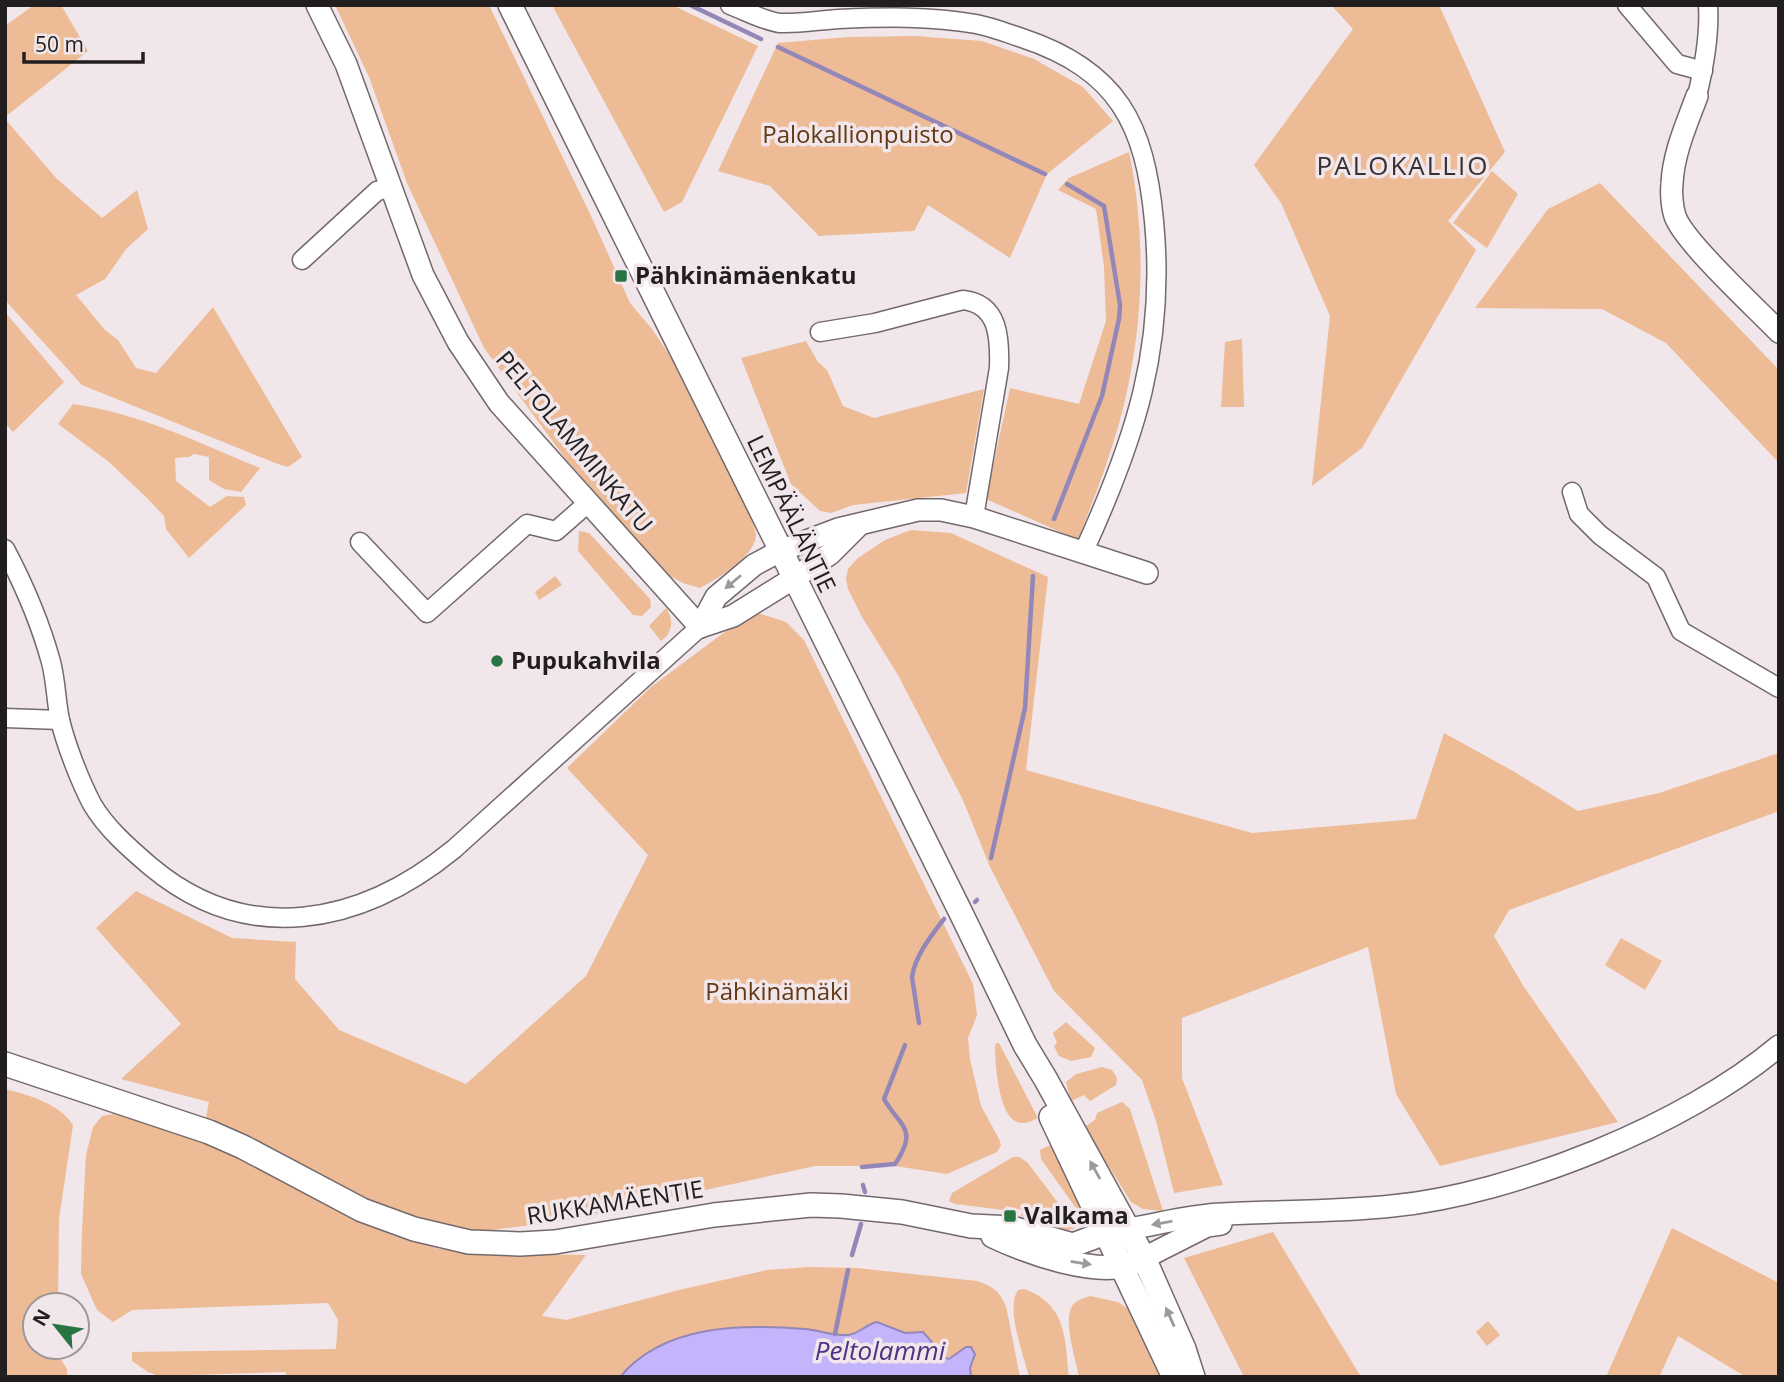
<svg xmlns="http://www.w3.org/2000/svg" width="1784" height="1382" font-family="'Open Sans',sans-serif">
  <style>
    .green { fill: #edbb95 }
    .water { fill: #c4b4fb; stroke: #9387b9; stroke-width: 2 }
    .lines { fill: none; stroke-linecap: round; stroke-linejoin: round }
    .stream { stroke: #9387b9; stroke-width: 4.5 }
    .minor-casing { stroke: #73696c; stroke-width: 21 }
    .tertiary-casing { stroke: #73696c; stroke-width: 24 }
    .secondary-casing { stroke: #73696c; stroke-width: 26 }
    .minor { stroke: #fff; stroke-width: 18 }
    .tertiary { stroke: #fff; stroke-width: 21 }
    .secondary { stroke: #fff; stroke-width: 23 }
    .oneway { fill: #9c9a9a }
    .poi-dot { fill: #287443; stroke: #f1e6e9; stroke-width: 2.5 }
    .labels { text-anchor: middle; stroke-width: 7; stroke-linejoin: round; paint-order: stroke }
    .park-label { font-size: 24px; fill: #633914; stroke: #f1e6e9 }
    .poi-label { font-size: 24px; font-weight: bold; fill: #221e1f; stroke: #f1e6e9; text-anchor: start }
    .street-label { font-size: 24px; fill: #221e1f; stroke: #f1e6e9 }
    .neighbourhood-label { font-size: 26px; letter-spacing: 2px; fill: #393033; stroke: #f1e6e9 }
    .water-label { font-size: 26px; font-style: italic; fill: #4d3384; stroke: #f1e6e9 }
  </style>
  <rect width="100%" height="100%" fill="#f1e6e9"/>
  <!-- green -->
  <g class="green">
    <polygon points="34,5 61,5 88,51 5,117 5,26"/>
    <path d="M335,5H489L592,218L630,303L652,329L670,356L752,519C753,524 756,531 756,536C754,557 717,579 700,588L683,583L668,575L565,458L484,348L407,183L369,77Z"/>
    <polygon points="552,5 672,5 758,46 682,202 664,212"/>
    <polygon points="1331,5 1439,5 1505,152 1448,221 1476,250 1362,448 1312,486 1330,316 1281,203 1254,165 1353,29"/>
    <polygon points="915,36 982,41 1034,59 1083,87 1113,121 1047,174 1010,258 928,205 914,231 819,236 770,186 718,171 778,43 848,37"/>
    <polygon points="5,119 57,179 102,218 137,190 148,229 127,248 105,279 76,295 105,330 118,340 136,368 156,373 213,307 302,457 288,467 275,463 82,385 5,300"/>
    <path d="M1129,152C1150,253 1142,361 1108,459C1099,486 1088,513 1078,540L986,499L1010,388L1079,404L1106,321L1104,267L1096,209L1058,190L1069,178Z"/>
    <polygon points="1492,171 1518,194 1487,248 1453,223"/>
    <polygon points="1600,183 1779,370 1779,463 1666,343 1602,309 1475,308 1548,209"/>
    <polygon points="5,312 64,382 13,432 5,423"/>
    <polygon points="1242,339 1244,407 1221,407 1225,342"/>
    <polygon points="806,341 818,362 827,370 843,406 874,418 984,389 966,493 853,505 831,513 820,511 791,484 741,358"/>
    <path d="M73,404C139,413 199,443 260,468L241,492L224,489L209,480V457L194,454L189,457L175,458L176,481L210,507L227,496L244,497L246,505L189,558L166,529L164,516L147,498L109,462L58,424Z"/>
    <polygon points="911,530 951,533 1048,577 1026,770 1252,833 1416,819 1444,733 1513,771 1578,811 1659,793 1779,753 1779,811 1509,910 1494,936 1524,987 1618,1122 1440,1166 1396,1094 1368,947 1182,1018 1182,1078 1223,1185 1174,1193 1156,1121 1142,1080 1054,991 990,867 963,800 898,675 862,617 848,589 846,579 848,569 858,558 885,540"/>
    <polygon points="579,531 589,533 650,599 651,607 642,616 633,615 578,551"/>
    <polygon points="555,576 562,585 539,600 535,592"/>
    <path d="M666,608C674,620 673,632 661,641L649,626Z"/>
    <polygon points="758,613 786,622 804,640 973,984 977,1015 968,1038 970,1059 981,1106 999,1139 1001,1145 997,1152 947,1174 895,1166 815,1166 563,1221 483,1231 430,1226 395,1213 205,1122 209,1102 121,1079 181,1024 96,928 136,891 232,938 296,942 295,979 339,1030 466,1084 586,976 648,855 567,768 651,687 722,634"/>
    <polygon points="1621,938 1662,961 1645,990 1605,965"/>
    <polygon points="1066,1022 1095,1048 1091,1057 1071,1061 1059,1056 1054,1046 1057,1043 1053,1033"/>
    <path d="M997,1043H999L1038,1118C1032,1121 1024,1125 1017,1122C998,1115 995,1062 995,1045Z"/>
    <polygon points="1102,1067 1112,1070 1117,1078 1116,1085 1090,1101 1084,1095 1071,1101 1066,1082 1076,1074"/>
    <path d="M5,1089C29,1095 60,1104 73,1125L59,1219L58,1305H35V1347H53L67,1369V1377H5Z"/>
    <polygon points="1122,1102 1130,1109 1163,1211 1143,1209 1131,1202 1084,1127 1095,1120 1097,1113"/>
    <path d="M119,1113L227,1151L286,1183L393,1235L440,1249L472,1253L586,1255L542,1316L566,1320L679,1290L767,1270L808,1267L857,1268L977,1281C993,1286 999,1291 1006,1306L1020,1377H971L970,1368L974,1360L966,1347L954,1356L945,1358C937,1351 931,1335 920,1332C915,1331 910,1334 904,1333C892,1330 883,1319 869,1324C860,1328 856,1335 846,1335C831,1334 818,1330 803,1329C740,1326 664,1324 620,1377H286V1372L159,1376L148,1372L132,1361V1352L336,1349L338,1320L328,1303L132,1310L113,1322L97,1310L81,1274L82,1230L86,1155L93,1127L102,1116Z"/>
    <polygon points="1053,1144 1086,1217 1078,1211 1041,1159 1040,1150"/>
    <polygon points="1013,1157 1019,1157 1027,1162 1075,1225 1074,1229 1066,1230 1021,1216 1022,1210 1006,1206 1004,1210 955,1204 949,1201 952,1193"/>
    <polygon points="1672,1228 1779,1283 1779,1377 1746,1377 1678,1336 1659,1377 1606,1377"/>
    <polygon points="1273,1232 1361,1377 1244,1377 1184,1258"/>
    <path d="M1024,1289C1067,1304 1065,1339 1069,1377H1029C1024,1356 1005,1308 1018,1290Z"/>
    <path d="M1090,1296L1118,1302L1127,1308L1160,1377H1079C1076,1360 1064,1324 1071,1308C1075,1300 1082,1299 1090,1296Z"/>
    <polygon points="1488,1321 1500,1335 1487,1346 1476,1332"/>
  </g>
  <!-- water -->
  <path class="water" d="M877,1322L905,1333L923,1332L946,1358L949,1359L966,1347H971L975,1354L970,1368L971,1377H620C664,1324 742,1324 805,1329C819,1330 833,1336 848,1335C859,1334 866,1324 877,1322Z"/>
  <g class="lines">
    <!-- stream -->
    <g class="stream">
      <polyline points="690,5 761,39"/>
      <polyline points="778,47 1045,174"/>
      <polyline points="1054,519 1102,396 1119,319 1120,305 1104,206 1067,184"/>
      <polyline points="991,858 1025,708 1033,576"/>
      <polyline points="975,902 977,900"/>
      <path d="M919,1023L912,977C915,956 931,936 944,919"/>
      <path d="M862,1167L895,1164C919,1128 900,1127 884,1099L905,1045"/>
      <polyline points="863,1185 865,1192"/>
      <polyline points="852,1255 861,1224"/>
      <polyline points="835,1334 848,1270"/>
    </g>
    <defs>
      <g id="minor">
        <path d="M730,5C746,11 764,21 780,23C799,24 820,20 839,19C885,17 930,16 976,24C991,27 1007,33 1022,38C1118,70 1145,124 1154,221C1166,347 1135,440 1083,553"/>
        <polyline points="1627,5 1677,64 1703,71"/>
        <path d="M1697,96C1704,67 1710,35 1708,5"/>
        <polyline points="302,260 377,191 392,187"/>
        <path d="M820,332L875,323L963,300C999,304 1000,338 999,368L974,517"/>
        <polyline points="1572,492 1579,514 1600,535 1656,577 1681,631 1779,688"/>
        <polyline points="360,542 427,613 527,524 556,531 589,502"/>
        <path d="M5,549C24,585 40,622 51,662C56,681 56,701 60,720C66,745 80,781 92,804C106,828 129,848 150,866C247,948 361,925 454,849L700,627"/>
        <polyline points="5,718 60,720"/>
      </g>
      <g id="tertiary">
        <polyline points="317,5 346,64 423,275 458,342 499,403 700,627"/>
        <path d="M1697,96C1687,123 1673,154 1672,184C1671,193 1672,207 1675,216C1683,241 1757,309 1779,332"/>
        <polyline points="700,627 716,597 754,565 780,551 838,529 918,510 941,510 974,517 1147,573"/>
        <polyline points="700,627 733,616 794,578 830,554 859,525"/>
        <path d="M1128,1229C1159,1224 1191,1215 1222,1214C1279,1211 1336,1212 1392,1206C1514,1194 1685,1125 1779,1046"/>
        <polyline points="1144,1258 1207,1226 1221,1224"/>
      </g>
      <g id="secondary">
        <polyline points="510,5 961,913 1025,1045 1045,1078 1144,1258 1184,1349 1193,1377"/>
        <polyline points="5,1064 209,1132 243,1147 362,1210 414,1229 469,1242 520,1244 555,1242 714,1215 811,1205 841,1206 902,1212 971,1226 1012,1228 1073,1245 1105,1233 1128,1229"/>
        <polyline points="1051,1117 1174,1377"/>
        <path d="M993,1236C1027,1252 1100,1279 1135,1262"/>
      </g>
    </defs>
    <!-- minor casing -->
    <use href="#minor" class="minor-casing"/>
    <!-- tertiary casing -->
    <use href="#tertiary" class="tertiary-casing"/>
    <!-- secondary casing -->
    <use href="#secondary" class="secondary-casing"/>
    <!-- minor -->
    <use href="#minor" class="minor"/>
    <!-- tertiary -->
    <use href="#tertiary" class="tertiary"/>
    <!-- secondary -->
    <use href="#secondary" class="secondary"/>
  </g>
  <!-- one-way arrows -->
  <defs><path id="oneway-solid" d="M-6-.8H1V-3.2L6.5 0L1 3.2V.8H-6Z" transform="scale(1.75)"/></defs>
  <g class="oneway">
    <use href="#oneway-solid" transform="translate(733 582) rotate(140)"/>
    <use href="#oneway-solid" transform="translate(1095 1170) rotate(-119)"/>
    <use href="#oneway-solid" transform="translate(1162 1223) rotate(170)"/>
    <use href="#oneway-solid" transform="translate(1081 1263) rotate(9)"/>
    <use href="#oneway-solid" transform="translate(1170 1317) rotate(-114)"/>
  </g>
  <!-- markers -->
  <g class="poi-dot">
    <rect x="614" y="269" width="14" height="14" rx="3.5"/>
    <circle cx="497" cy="661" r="7"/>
    <rect x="1003" y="1209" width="14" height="14" rx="3.5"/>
  </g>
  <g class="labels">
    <!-- park labels -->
    <g class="park-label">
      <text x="858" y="143">Palokallionpuisto</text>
      <text x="777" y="1000">Pähkinämäki</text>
    </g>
    <!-- poi labels -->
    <g class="poi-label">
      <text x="635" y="284">Pähkinämäenkatu</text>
      <text x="511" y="669">Pupukahvila</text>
      <text x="1024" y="1224">Valkama</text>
    </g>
    <!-- street labels -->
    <g class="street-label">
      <text transform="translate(574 442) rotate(50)" y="8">PELTOLAMMINKATU</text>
      <text transform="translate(791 514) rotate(64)" y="8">LEMPÄÄLÄNTIE</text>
      <text transform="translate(615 1203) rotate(-9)" y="8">RUKKAMÄENTIE</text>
    </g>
    <!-- neighbourhood labels -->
    <g class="neighbourhood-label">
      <text x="1403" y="175">PALOKALLIO</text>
    </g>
    <!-- water labels -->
    <g class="water-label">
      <text x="880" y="1360">Peltolammi</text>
    </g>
  </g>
  <!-- border -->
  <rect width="1784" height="1382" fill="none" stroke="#221e1f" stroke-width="14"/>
  <!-- north arrow -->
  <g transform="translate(56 1326) rotate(300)"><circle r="33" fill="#f1e6e9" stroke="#9e9698" stroke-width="2"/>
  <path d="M0-5L12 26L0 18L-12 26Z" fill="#287443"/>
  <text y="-10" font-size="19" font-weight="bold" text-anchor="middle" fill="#221e1f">N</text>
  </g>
  <!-- scale -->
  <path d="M24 52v10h119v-10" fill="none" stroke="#221e1f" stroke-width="3.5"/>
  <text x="35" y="52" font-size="21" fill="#221e1f" stroke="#f1e6e9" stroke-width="5" paint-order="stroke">50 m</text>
</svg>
